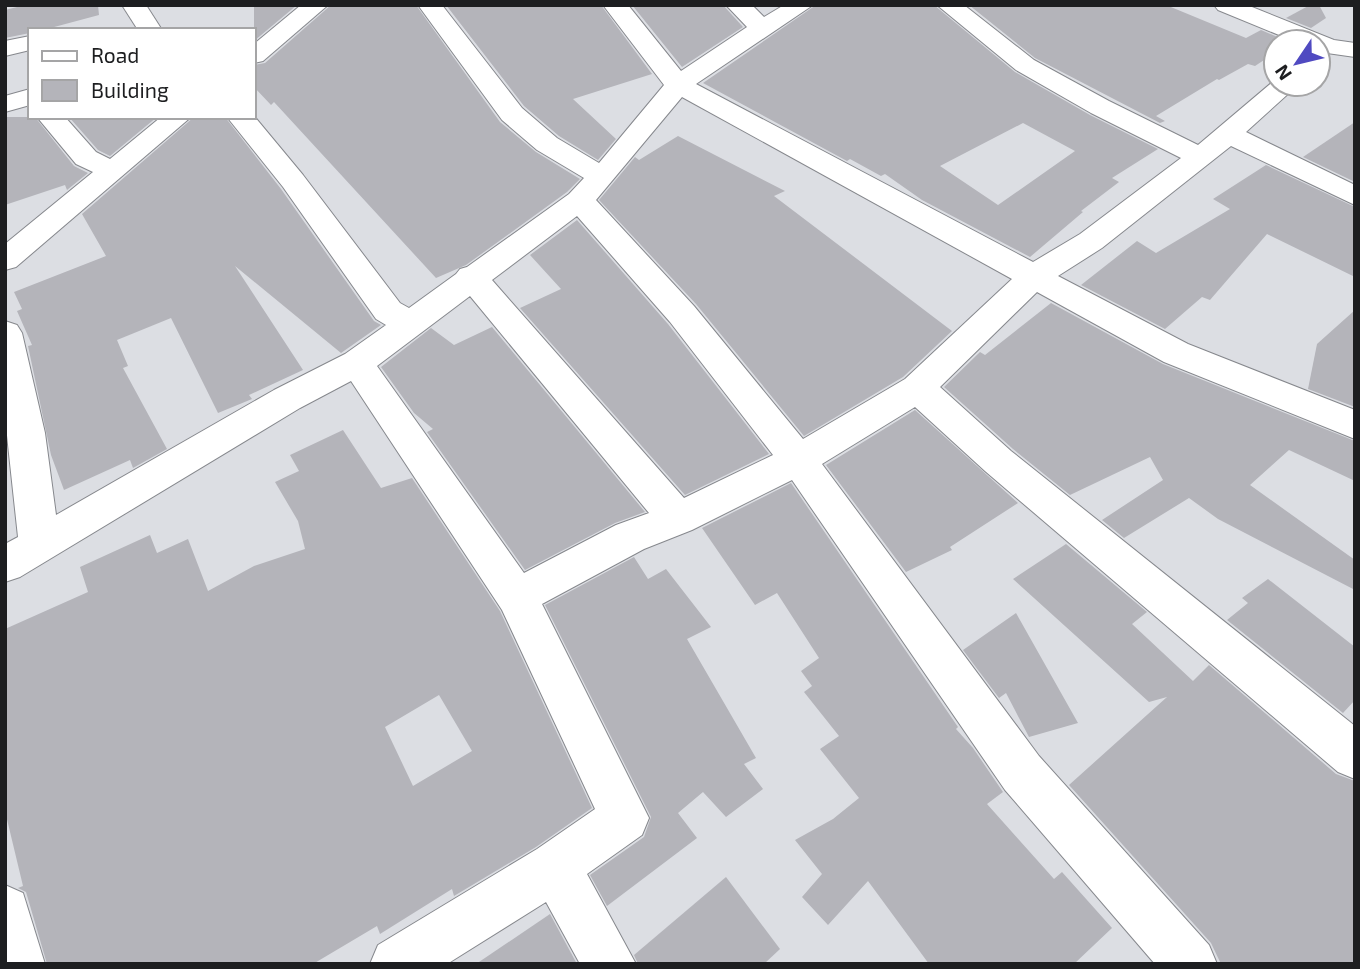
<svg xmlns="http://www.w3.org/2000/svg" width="1360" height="969" font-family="'Exo 2',sans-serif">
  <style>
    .building { fill: #b4b4ba; fill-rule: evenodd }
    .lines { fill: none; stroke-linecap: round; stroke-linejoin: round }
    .minor-casing { stroke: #86888d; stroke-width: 2 }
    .minor { fill: #fff; fill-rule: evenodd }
  </style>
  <rect width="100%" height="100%" fill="#dcdee3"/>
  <!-- building -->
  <g class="building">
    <polygon points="25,5 98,5 99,15 43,30 30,30 30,33 5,38 5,10"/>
    <polygon points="254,5 297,5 254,41"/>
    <polygon points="331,5 416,5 500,122 536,152 580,179 567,192 466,265 436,278 274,102 271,105 254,87 254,65 265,63"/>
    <polygon points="446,5 601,5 652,74 573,99 616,139 598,160 559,136 524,106"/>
    <polygon points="632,5 723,5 743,27 682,67"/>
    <path d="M816,5H934L1015,72L1090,115L1158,149L1112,178L1119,182L1081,211L1083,212L1030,257L922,200L885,174L881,176L850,159L847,161L703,83ZM1023,123L1075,151L998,205L940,166Z"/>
    <polygon points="969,5 1166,5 1246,38 1261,30 1289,42 1276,42 1276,52 1255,66 1248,64 1219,80 1217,79 1156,116 1165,121 1160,123 1035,58"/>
    <polygon points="1310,5 1319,5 1326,18 1311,28 1286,18"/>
    <polygon points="5,117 35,117 74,166 88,173 67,190 65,185 5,205"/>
    <polygon points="69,117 157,117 110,156 98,150"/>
    <polygon points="194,117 225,117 281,189 374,321 381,325 341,353 235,266 303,370 249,395 252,399 218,413 171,318 117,340 128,366 123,368 167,449 133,468 130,460 64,490 51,455 28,346 32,345 17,311 22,309 14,292 106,256 82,214"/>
    <polygon points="1355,122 1355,182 1303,157"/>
    <polygon points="678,136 785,191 774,196 952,331 903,377 804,436 696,304 599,200 635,157 639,160"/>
    <polygon points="1266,165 1355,207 1355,277 1267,234 1210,300 1202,297 1165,329 1081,285 1137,241 1156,253 1230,209 1213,199"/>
    <polygon points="577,220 668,324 769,454 685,495 520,308 561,289 530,255"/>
    <polygon points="1051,303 1163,364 1355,441 1355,481 1289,450 1250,485 1355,560 1355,590 1218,519 1189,498 1124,538 1102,520 1163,480 1150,457 1070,495 1013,449 944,387 980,352 985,355"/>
    <polygon points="1355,310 1355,407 1308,389 1317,344"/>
    <polygon points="492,327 645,512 615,523 525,570 427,432 433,429 414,413 381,367 431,328 454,345"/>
    <polygon points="915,410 1018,503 950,547 952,550 906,572 826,465"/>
    <path d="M343,430L381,488L412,478L500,611L592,808L536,847L454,896L452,889L380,934L377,926L313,964H47L26,892L18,888L23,886L5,811V629L88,592L80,567L150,535L157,553L188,539L208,591L254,566L305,549L298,521L275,482L299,471L290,455ZM439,695L472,751L413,786L385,727Z"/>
    <polygon points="791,483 958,727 956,729 973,748 1003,792 987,804 1054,879 1062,872 1112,928 1074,964 929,964 868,881 828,925 802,897 822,874 795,840 833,819 859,798 820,749 839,736 804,692 812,686 801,671 819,658 777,593 755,605 702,528"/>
    <polygon points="1066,544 1147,612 1132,624 1193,681 1209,665 1336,774 1355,781 1355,964 1221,964 1211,943 1069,785 1167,697 1149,702 1013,579"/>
    <polygon points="634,557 648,579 666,569 711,627 687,639 756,758 744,764 763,789 726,817 703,792 678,813 697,838 607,906 590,875 644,837 651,817 545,605"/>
    <polygon points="1268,579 1355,647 1355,700 1343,713 1227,620 1248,603 1242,598"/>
    <polygon points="1016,613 1078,723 1029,737 1006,693 999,698 963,650"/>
    <polygon points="726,877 780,949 764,964 638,964 634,955"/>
    <polygon points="550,914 577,964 476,964"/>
  </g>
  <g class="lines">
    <defs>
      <g id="minor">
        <polygon points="122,5 146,5 162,30 138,30"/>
        <polygon points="301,5 328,5 263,61 254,63 254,44"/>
        <path d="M418,5H442L522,108L557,138L599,163L664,85L603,5H628L681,71L747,27L726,5H752L764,17L784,5H813L696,84L1033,262L1080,234L1181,158L1091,113L1016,70L937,5H964L1034,60L1109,101L1198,145L1276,79V84H1299L1246,132L1355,185V205L1231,146L1102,248L1058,276L1188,344L1355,410V439L1164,362L1037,292L940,387L1011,451L1355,726V779L1338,772L985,471L915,407L822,464L1039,756L1209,945L1217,964H1155L1005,790L792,480L692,530L644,549L542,604L649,818L642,835L587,874L636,964H580L546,902L447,964H370L378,945L537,849L595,809L502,610L351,381L300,408L20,577L5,582V544L18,537L5,417V321L17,325L22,333L45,433L56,515L274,390L345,354L386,325L376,319L283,187L227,117L254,116L303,175L400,303L409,308L456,274L460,269L467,267L569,194L584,178L537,150L502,120ZM682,97L1012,279L905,379L803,439L694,306L596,200ZM577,216L670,322L773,455L684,498L492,280ZM470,296L649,513L616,525L524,573L377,366Z"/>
        <polygon points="1214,5 1247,5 1334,40 1355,43 1355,57 1320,52 1318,42 1296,42 1218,10"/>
        <polygon points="30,36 30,50 5,56 5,41"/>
        <polygon points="30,89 30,105 5,112 5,96"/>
        <polygon points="37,117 65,117 96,152 110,159 161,117 191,117 16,267 5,270 5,244 93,172 76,164"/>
        <polygon points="5,885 23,893 45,964 5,964"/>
      </g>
    </defs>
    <!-- minor casing -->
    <use href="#minor" class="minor-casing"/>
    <!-- minor -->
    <use href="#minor" class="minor"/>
  </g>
  <!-- border -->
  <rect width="1360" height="969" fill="none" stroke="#1d1e20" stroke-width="14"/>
  <!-- legend -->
  <rect x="28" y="28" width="228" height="91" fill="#ffffff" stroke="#a5a5a6" stroke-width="2"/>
  <rect x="42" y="51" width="35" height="10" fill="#ffffff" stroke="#a5a5a6" stroke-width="2"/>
  <text x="91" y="63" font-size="21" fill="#1d1e20">Road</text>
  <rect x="42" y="80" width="35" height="21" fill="#b4b4ba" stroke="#a5a5a6" stroke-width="2"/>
  <text x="91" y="98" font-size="21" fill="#1d1e20">Building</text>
  <!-- north arrow -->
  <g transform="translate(1297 63) rotate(235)"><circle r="33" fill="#ffffff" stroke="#a5a5a6" stroke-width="2"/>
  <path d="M0-5L12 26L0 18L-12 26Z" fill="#504ac1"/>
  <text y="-10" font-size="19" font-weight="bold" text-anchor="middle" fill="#1d1e20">N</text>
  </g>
</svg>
